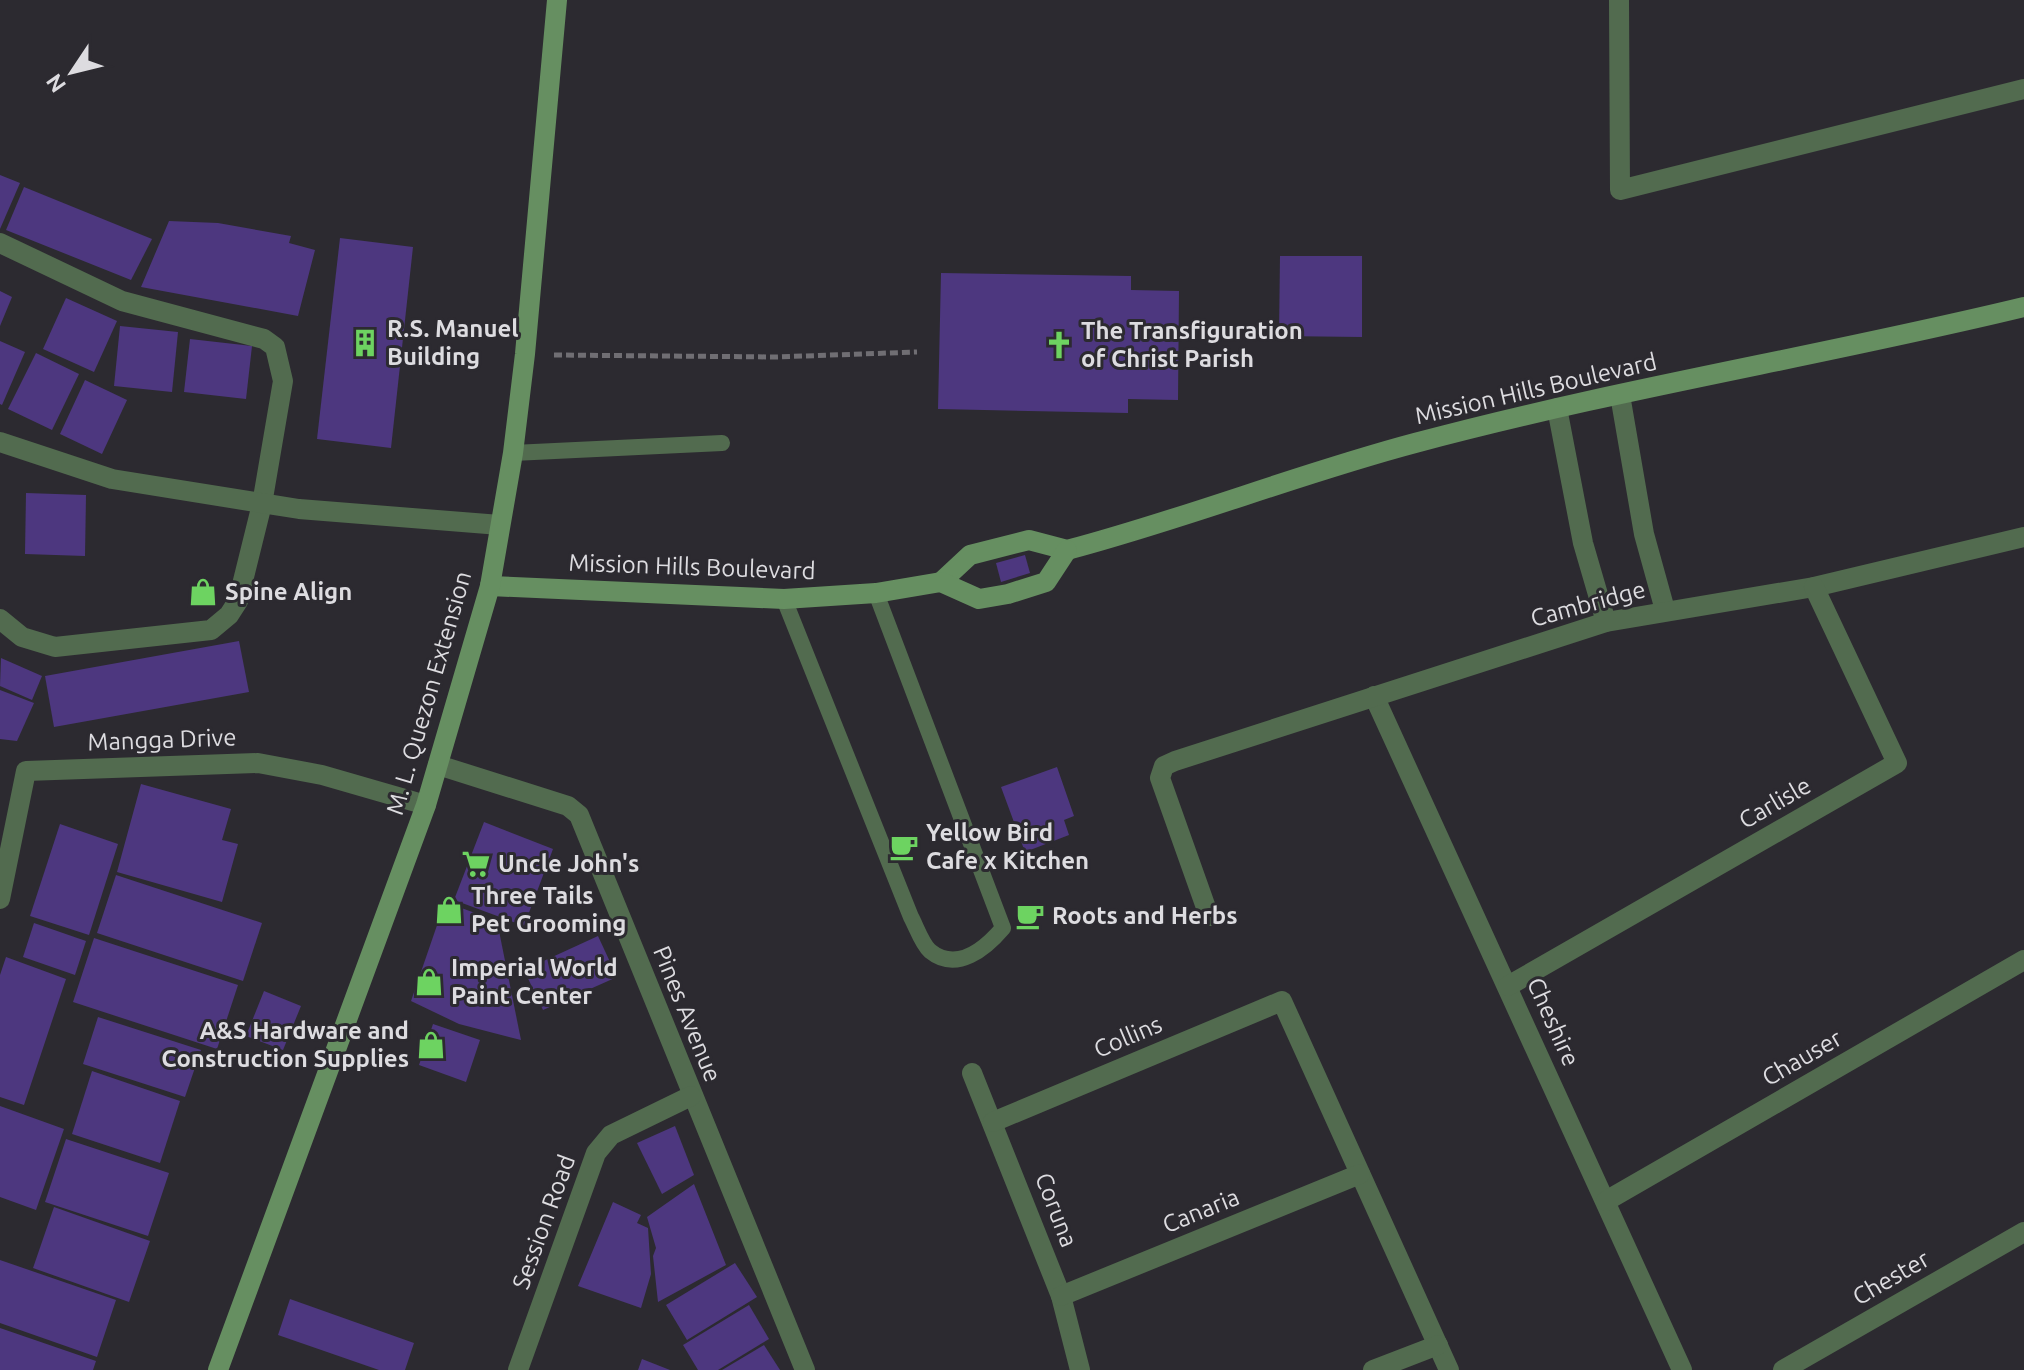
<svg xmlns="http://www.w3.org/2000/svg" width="2024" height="1370" font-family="Ubuntu,sans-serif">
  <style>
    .building { fill: #4d377f }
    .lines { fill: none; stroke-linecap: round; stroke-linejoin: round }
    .path { stroke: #706e73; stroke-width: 5; stroke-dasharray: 8 4; stroke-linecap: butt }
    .lane { stroke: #526b4f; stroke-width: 16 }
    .street { stroke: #526b4f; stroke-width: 20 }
    .secondary { stroke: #668f61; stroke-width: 20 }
    .labels { text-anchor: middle; stroke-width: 6; stroke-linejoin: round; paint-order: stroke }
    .poi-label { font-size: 24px; font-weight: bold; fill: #dddce0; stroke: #2c2a30; text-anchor: start }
    .street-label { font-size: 24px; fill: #dddce0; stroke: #2c2a30 }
  </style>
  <rect width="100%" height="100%" fill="#2c2a30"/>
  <!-- building -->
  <g class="building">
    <polygon points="0,175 20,183 0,229"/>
    <polygon points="24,187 152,239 131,280 6,230"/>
    <polygon points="169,221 218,223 291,236 289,243 315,250 298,316 141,287"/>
    <polygon points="340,238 413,247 391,448 317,439"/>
    <polygon points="1280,256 1362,256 1362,337 1279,336"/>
    <polygon points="941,273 1131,276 1131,290 1179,291 1178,400 1128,399 1128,413 938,409"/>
    <polygon points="0,291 12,297 0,326"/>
    <polygon points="66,298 117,321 94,372 43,349"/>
    <polygon points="120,326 178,332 172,392 114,386"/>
    <polygon points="190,339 252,346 246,399 184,392"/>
    <polygon points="0,341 25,352 2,405 0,404"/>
    <polygon points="36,353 79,374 52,430 8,409"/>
    <polygon points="85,380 127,400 102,454 60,434"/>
    <polygon points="26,493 86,495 85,556 25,554"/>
    <polygon points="1025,555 1030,573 1001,582 996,563"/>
    <polygon points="239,641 249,692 54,727 45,676"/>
    <polygon points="1,658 42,676 32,700 0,686"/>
    <polygon points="0,690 34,703 17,741 0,739"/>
    <polygon points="1057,767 1074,816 1064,820 1069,835 1025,852 1001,787"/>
    <polygon points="141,784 231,809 222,840 238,844 222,902 117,872"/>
    <polygon points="484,822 553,849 524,926 454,900"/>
    <polygon points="60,824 118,844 89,935 30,916"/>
    <polygon points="116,875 262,923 243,981 97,933"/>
    <polygon points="445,902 497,921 521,1040 459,1024 411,1001"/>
    <polygon points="34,923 86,941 75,975 23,957"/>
    <polygon points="598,936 617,977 543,1010 524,970"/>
    <polygon points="94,938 238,985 217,1049 73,1002"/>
    <polygon points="6,957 66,979 24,1105 0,1097 0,975"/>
    <polygon points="264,991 301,1006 283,1050 246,1036"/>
    <polygon points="98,1017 201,1050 185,1097 83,1064"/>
    <polygon points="433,1024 480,1040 466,1082 419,1065"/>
    <polygon points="92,1071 180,1101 160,1163 72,1134"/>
    <polygon points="0,1106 64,1129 36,1210 0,1197"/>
    <polygon points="675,1126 694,1175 662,1194 637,1143"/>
    <polygon points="66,1139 169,1173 148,1236 45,1202"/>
    <polygon points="694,1184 726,1265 658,1302 653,1256 656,1248 647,1217"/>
    <polygon points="613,1202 641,1215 637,1223 648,1228 651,1274 641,1308 578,1286"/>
    <polygon points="54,1207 150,1241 129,1302 33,1268"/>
    <polygon points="0,1260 116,1300 97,1357 0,1323"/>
    <polygon points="735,1263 757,1297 687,1340 666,1305"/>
    <polygon points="290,1299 414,1343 405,1370 379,1370 278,1335"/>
    <polygon points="749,1305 769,1339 718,1370 698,1370 683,1345"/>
    <polygon points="0,1328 96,1361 93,1370 0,1370"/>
    <polygon points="764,1345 780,1370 722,1370"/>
    <polygon points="642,1359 670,1370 638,1370"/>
  </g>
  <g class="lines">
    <!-- path -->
    <polyline class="path" points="554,355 776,357 917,352"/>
    <!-- lane -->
    <g class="lane">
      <polyline points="513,453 722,443"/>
      <path d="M784,599L911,917C916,926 922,944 930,951C957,973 986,948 1003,928L876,593"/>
    </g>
    <!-- street -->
    <g class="street">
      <polyline points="1619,0 1620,190 2024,89"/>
      <polyline points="0,243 122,301 264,339 275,347 283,381 262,504 238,601 229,615 211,630 55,647 22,637 0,619"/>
      <polyline points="1620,395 1644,534 1665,610"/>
      <polyline points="1557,408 1583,543 1606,622"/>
      <polyline points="0,442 112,479 299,509 500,525"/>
      <polyline points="1374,696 1682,1370"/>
      <polyline points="438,765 568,806 579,815 805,1370"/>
      <polyline points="0,899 26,771 258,763 322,775 426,805"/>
      <polyline points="1209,916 1160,778 1164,766 1175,761 1606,622 1814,587 2024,537"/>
      <polyline points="1508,986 1897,763 1814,587"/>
      <polyline points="972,1073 1061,1296 1080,1370"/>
      <polyline points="993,1122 1282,1001 1449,1370"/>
      <polyline points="1606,1201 2024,960"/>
      <polyline points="1061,1296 1360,1174"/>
      <polyline points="518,1370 596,1153 611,1135 691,1096"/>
      <polyline points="1373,1370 1438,1345"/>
      <polyline points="1783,1370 2024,1232"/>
    </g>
    <!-- secondary -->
    <g class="secondary">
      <path d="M941,582L970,555L1029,540L1067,550C1185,519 1298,474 1415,443C1616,389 1822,356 2024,307"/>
      <polyline points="490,586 784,599 876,593 941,582 979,599 1008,594 1046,582 1067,550"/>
      <polyline points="218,1370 426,805 490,586 513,453 525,354 557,0"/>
    </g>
  </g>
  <!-- icons -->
  <defs>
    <symbol id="building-bare" viewBox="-9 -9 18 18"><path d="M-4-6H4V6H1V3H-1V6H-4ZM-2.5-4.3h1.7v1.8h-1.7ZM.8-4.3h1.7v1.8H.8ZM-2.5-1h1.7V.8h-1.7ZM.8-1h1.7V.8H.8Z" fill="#6dd361" stroke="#2c2a30" stroke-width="2.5" paint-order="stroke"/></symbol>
    <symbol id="church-bare" viewBox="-9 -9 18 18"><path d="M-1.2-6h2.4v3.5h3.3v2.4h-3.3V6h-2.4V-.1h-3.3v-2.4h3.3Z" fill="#6dd361" stroke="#2c2a30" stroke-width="2.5" paint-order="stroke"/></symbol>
    <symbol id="shop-bare" viewBox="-9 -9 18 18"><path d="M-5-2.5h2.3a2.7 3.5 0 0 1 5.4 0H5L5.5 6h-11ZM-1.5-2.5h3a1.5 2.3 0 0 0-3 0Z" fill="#6dd361" stroke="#2c2a30" stroke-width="2.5" paint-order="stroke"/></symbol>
    <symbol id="cafe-bare" viewBox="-9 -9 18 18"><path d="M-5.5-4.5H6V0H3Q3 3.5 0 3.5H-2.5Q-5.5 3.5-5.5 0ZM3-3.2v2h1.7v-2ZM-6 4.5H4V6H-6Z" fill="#6dd361" stroke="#2c2a30" stroke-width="2.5" paint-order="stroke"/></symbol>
    <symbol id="supermarket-bare" viewBox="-9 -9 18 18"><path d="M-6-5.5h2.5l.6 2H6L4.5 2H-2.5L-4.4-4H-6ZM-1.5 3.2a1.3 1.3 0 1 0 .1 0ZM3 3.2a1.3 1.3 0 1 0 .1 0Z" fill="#6dd361" stroke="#2c2a30" stroke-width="2.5" paint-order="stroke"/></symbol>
  </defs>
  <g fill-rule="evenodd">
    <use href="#building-bare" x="345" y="323" width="40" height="40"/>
    <use href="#church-bare" x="1039" y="325" width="40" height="40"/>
    <use href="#shop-bare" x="183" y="572" width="40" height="40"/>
    <use href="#cafe-bare" x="884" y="827" width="40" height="40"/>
    <use href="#supermarket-bare" x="456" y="844" width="40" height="40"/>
    <use href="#shop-bare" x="429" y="890" width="40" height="40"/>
    <use href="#cafe-bare" x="1010" y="896" width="40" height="40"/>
    <use href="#shop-bare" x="409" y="962" width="40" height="40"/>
    <use href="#shop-bare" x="411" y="1025" width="40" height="40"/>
  </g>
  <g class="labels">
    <!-- poi labels -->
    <g class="poi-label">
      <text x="387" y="337">R.S. Manuel<tspan x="387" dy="28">Building</tspan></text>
      <text x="1081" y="339">The Transfiguration<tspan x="1081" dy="28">of Christ Parish</tspan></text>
      <text x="225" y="600">Spine Align</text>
      <text x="926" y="841">Yellow Bird<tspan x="926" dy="28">Cafe x Kitchen</tspan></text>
      <text x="498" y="872">Uncle John's</text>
      <text x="471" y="904">Three Tails<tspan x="471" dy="28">Pet Grooming</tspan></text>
      <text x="1052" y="924">Roots and Herbs</text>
      <text x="451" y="976">Imperial World<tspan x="451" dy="28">Paint Center</tspan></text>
      <text x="409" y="1039" text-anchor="end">A&amp;S Hardware and<tspan x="409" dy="28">Construction Supplies</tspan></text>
    </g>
    <!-- street labels -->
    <g class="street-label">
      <text transform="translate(1536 389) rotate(-13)" y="8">Mission Hills Boulevard</text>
      <text transform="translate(692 567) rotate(2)" y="8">Mission Hills Boulevard</text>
      <text transform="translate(1588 604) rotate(-15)" y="8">Cambridge</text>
      <text transform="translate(429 693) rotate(-74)" y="8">M. L. Quezon Extension</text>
      <text transform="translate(162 740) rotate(-2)" y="8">Mangga Drive</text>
      <text transform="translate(1775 803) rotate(-30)" y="8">Carlisle</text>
      <text transform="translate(687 1014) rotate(68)" y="8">Pines Avenue</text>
      <text transform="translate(1553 1022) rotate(66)" y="8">Cheshire</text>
      <text transform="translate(1128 1037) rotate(-23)" y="8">Collins</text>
      <text transform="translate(1802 1058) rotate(-30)" y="8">Chauser</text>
      <text transform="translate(1056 1210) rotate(69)" y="8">Coruna</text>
      <text transform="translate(1201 1211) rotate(-22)" y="8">Canaria</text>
      <text transform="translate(544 1222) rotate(-70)" y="8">Session Road</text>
      <text transform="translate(1891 1278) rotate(-30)" y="8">Chester</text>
    </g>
  </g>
  <!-- north arrow -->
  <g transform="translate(72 72) rotate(235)" stroke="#2c2a30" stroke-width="6" paint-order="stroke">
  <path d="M0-6L14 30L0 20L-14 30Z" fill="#dddce0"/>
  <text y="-12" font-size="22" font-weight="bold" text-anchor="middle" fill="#dddce0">N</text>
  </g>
</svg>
